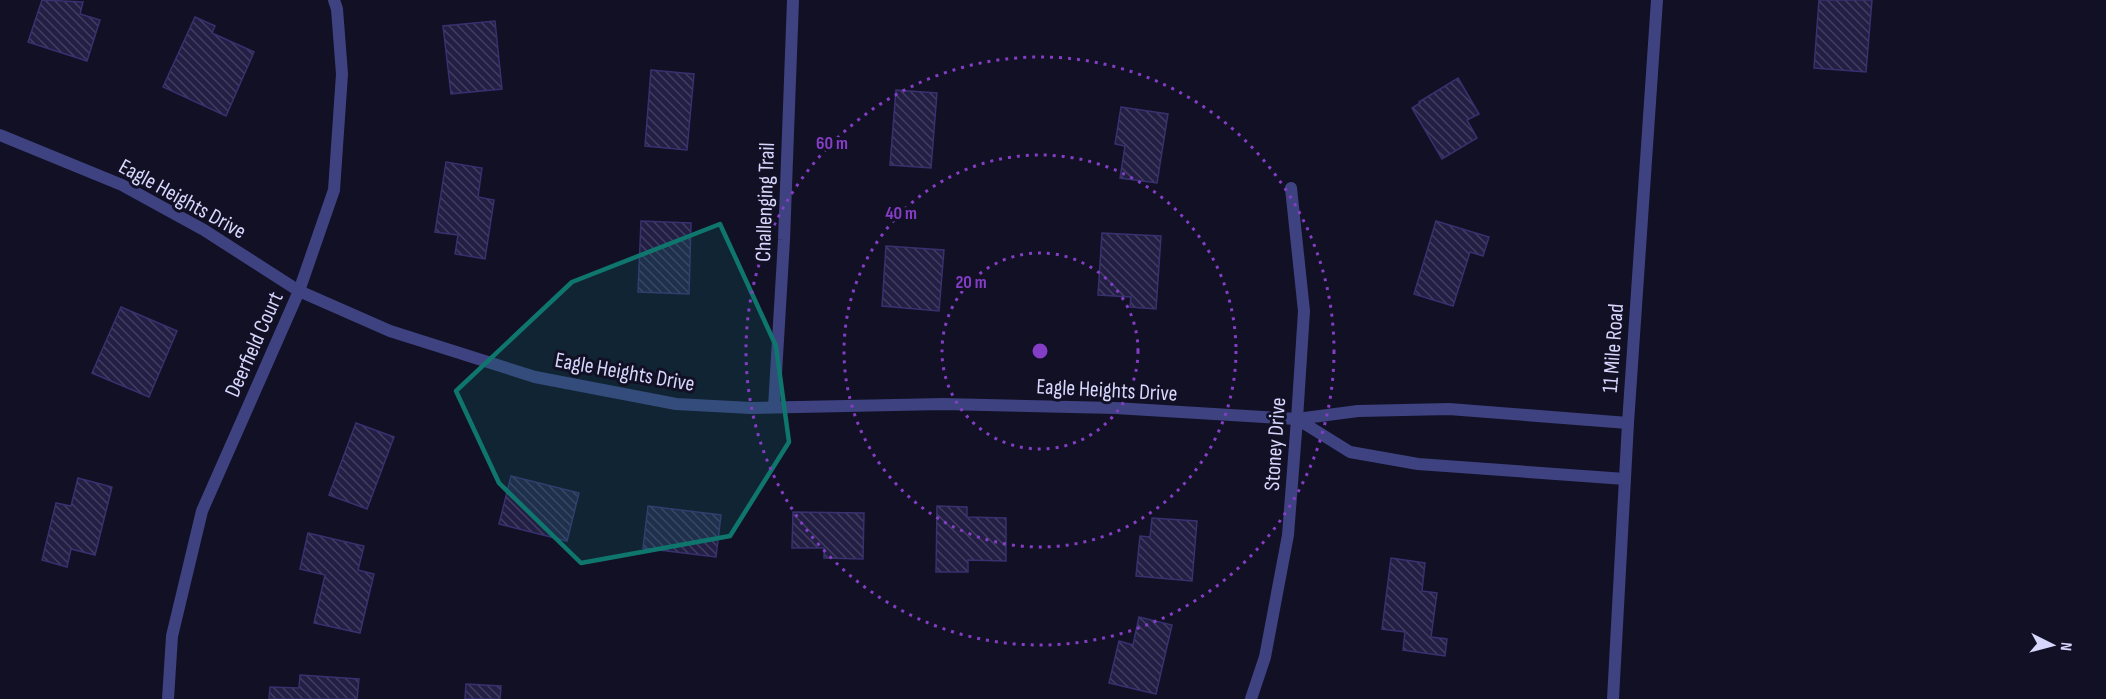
<svg xmlns="http://www.w3.org/2000/svg" width="2106" height="699" font-family="'Sofia Sans Condensed',sans-serif">
  <style>
    .building { fill: url(#building-back-hatch); stroke: #37316f; stroke-width: 1.5 }
    .lines { fill: none; stroke-linecap: round; stroke-linejoin: round }
    .minor { stroke: #3e4280; stroke-width: 12 }
    .tertiary { stroke: #3e4280; stroke-width: 12 }
    .marked { fill: #0f766e; fill-opacity: 0.2; stroke: #0f766e; stroke-width: 4.5; stroke-linejoin: round }
    .ring { fill: none; stroke: #843dc5; stroke-width: 3; stroke-dasharray: 3 6 }
    .labels { text-anchor: middle; stroke-width: 6; stroke-linejoin: round; paint-order: stroke }
    .street-label { font-size: 22px; fill: #d7d6fc; stroke: #121025 }
    .centre { fill: #843dc5; stroke: #121025; stroke-width: 3 }
    .ring-label { font-size: 18px; text-anchor: middle; font-weight: bold; fill: #843dc5; stroke: #121025; stroke-width: 6; stroke-linejoin: round; paint-order: stroke }
  </style>
  <defs>
    <pattern id="building-back-hatch" width="6" height="6" patternUnits="userSpaceOnUse" patternTransform="scale(1.5)"><rect width="6" height="6" fill="#221e44"/><path d="M-1 5l2 2M0 0l6 6M5-1l2 2" fill="none" stroke="#413e60"/></pattern>
  </defs>
  <rect width="100%" height="100%" fill="#121025"/>
  <!-- building -->
  <g class="building">
    <polygon points="42,0 83,2 80,14 100,20 87,61 28,42"/>
    <polygon points="1819,0 1872,0 1866,72 1814,68"/>
    <polygon points="195,17 215,26 212,33 254,52 226,116 163,87"/>
    <polygon points="495,21 502,89 451,94 443,26"/>
    <polygon points="651,70 694,74 687,150 645,146"/>
    <polygon points="1458,78 1479,114 1467,120 1477,138 1442,159 1412,108 1420,103 1419,102"/>
    <polygon points="896,90 937,93 931,168 890,165"/>
    <polygon points="1121,107 1168,114 1157,183 1120,178 1125,146 1115,144"/>
    <polygon points="446,162 482,168 478,197 494,200 485,259 455,254 458,235 435,232"/>
    <polygon points="641,221 691,223 689,294 638,292"/>
    <polygon points="1436,221 1489,237 1483,256 1470,252 1453,306 1414,294"/>
    <polygon points="1102,233 1161,236 1156,309 1130,307 1131,297 1098,295"/>
    <polygon points="886,246 944,250 939,311 882,306"/>
    <polygon points="121,307 177,331 149,397 92,373"/>
    <polygon points="356,423 394,437 367,509 329,495"/>
    <polygon points="511,476 579,493 567,541 499,524"/>
    <polygon points="78,478 112,487 95,555 71,549 67,567 42,560 56,503 71,506"/>
    <polygon points="648,506 721,515 716,557 643,548"/>
    <polygon points="937,506 967,507 967,517 1006,518 1006,561 968,560 968,572 936,572"/>
    <polygon points="793,512 864,513 863,559 824,558 824,548 792,548"/>
    <polygon points="1152,518 1197,521 1192,581 1136,576 1140,536 1150,537"/>
    <polygon points="308,533 364,546 358,570 374,574 360,633 314,623 325,575 300,569"/>
    <polygon points="1391,558 1425,563 1422,591 1437,593 1431,637 1447,639 1445,656 1403,650 1405,632 1382,629"/>
    <polygon points="1139,617 1172,625 1156,694 1109,683 1119,641 1133,645"/>
    <polygon points="300,675 359,679 357,699 269,699 270,687 299,688"/>
    <polygon points="466,684 501,686 500,699 465,699"/>
  </g>
  <g class="lines">
    <!-- minor -->
    <g class="minor">
      <polyline points="0,135 122,185 204,230 299,291 390,331 535,377 676,404 751,408 943,404 1115,408 1297,419 1358,411 1449,409 1628,423"/>
      <polyline points="774,407 784,240 793,0"/>
      <polyline points="1297,419 1350,452 1418,464 1625,479"/>
      <polyline points="168,699 172,636 202,511 299,291 334,190 342,74 337,9 334,0"/>
      <polyline points="1251,699 1265,657 1288,535 1297,419 1304,311 1291,188"/>
    </g>
    <!-- tertiary -->
    <polyline class="tertiary" points="1613,699 1628,423 1657,0"/>
  </g>
  <!-- marked area -->
  <path class="marked" d="M720,224L776,346L789,442L730,536L581,563L499,483L456,391L572,282Z"/>
  <!-- distance rings -->
  <g class="ring">
    <circle cx="1040" cy="351" r="98"/>
    <circle cx="1040" cy="351" r="196"/>
    <circle cx="1040" cy="351" r="294"/>
  </g>
  <g class="labels">
    <!-- street labels -->
    <g class="street-label">
      <text transform="translate(183 198) rotate(29)" y="8">Eagle Heights Drive</text>
      <text transform="translate(764 202) rotate(-88)" y="8">Challenging Trail</text>
      <text transform="translate(253 344) rotate(-66)" y="8">Deerfield Court</text>
      <text transform="translate(1612 348) rotate(-86)" y="8">11 Mile Road</text>
      <text transform="translate(625 371) rotate(10)" y="8">Eagle Heights Drive</text>
      <text transform="translate(1107 389) rotate(3)" y="8">Eagle Heights Drive</text>
      <text transform="translate(1274 444) rotate(-86)" y="8">Stoney Drive</text>
    </g>
  </g>
  <circle cx="1040" cy="351" r="9" class="centre"/>
  <g class="ring-label">
    <text x="832" y="149">60 m</text>
    <text x="901" y="219">40 m</text>
    <text x="971" y="288">20 m</text>
  </g>
  <!-- north arrow -->
  <g transform="translate(2052 645) rotate(96)" stroke="#121025" stroke-width="4.5" paint-order="stroke">
  <path d="M0-4.5L10 22L0 15L-10 22Z" fill="#d7d6fc"/>
  <text y="-9" font-size="16" font-weight="bold" text-anchor="middle" fill="#d7d6fc">N</text>
  </g>
</svg>
